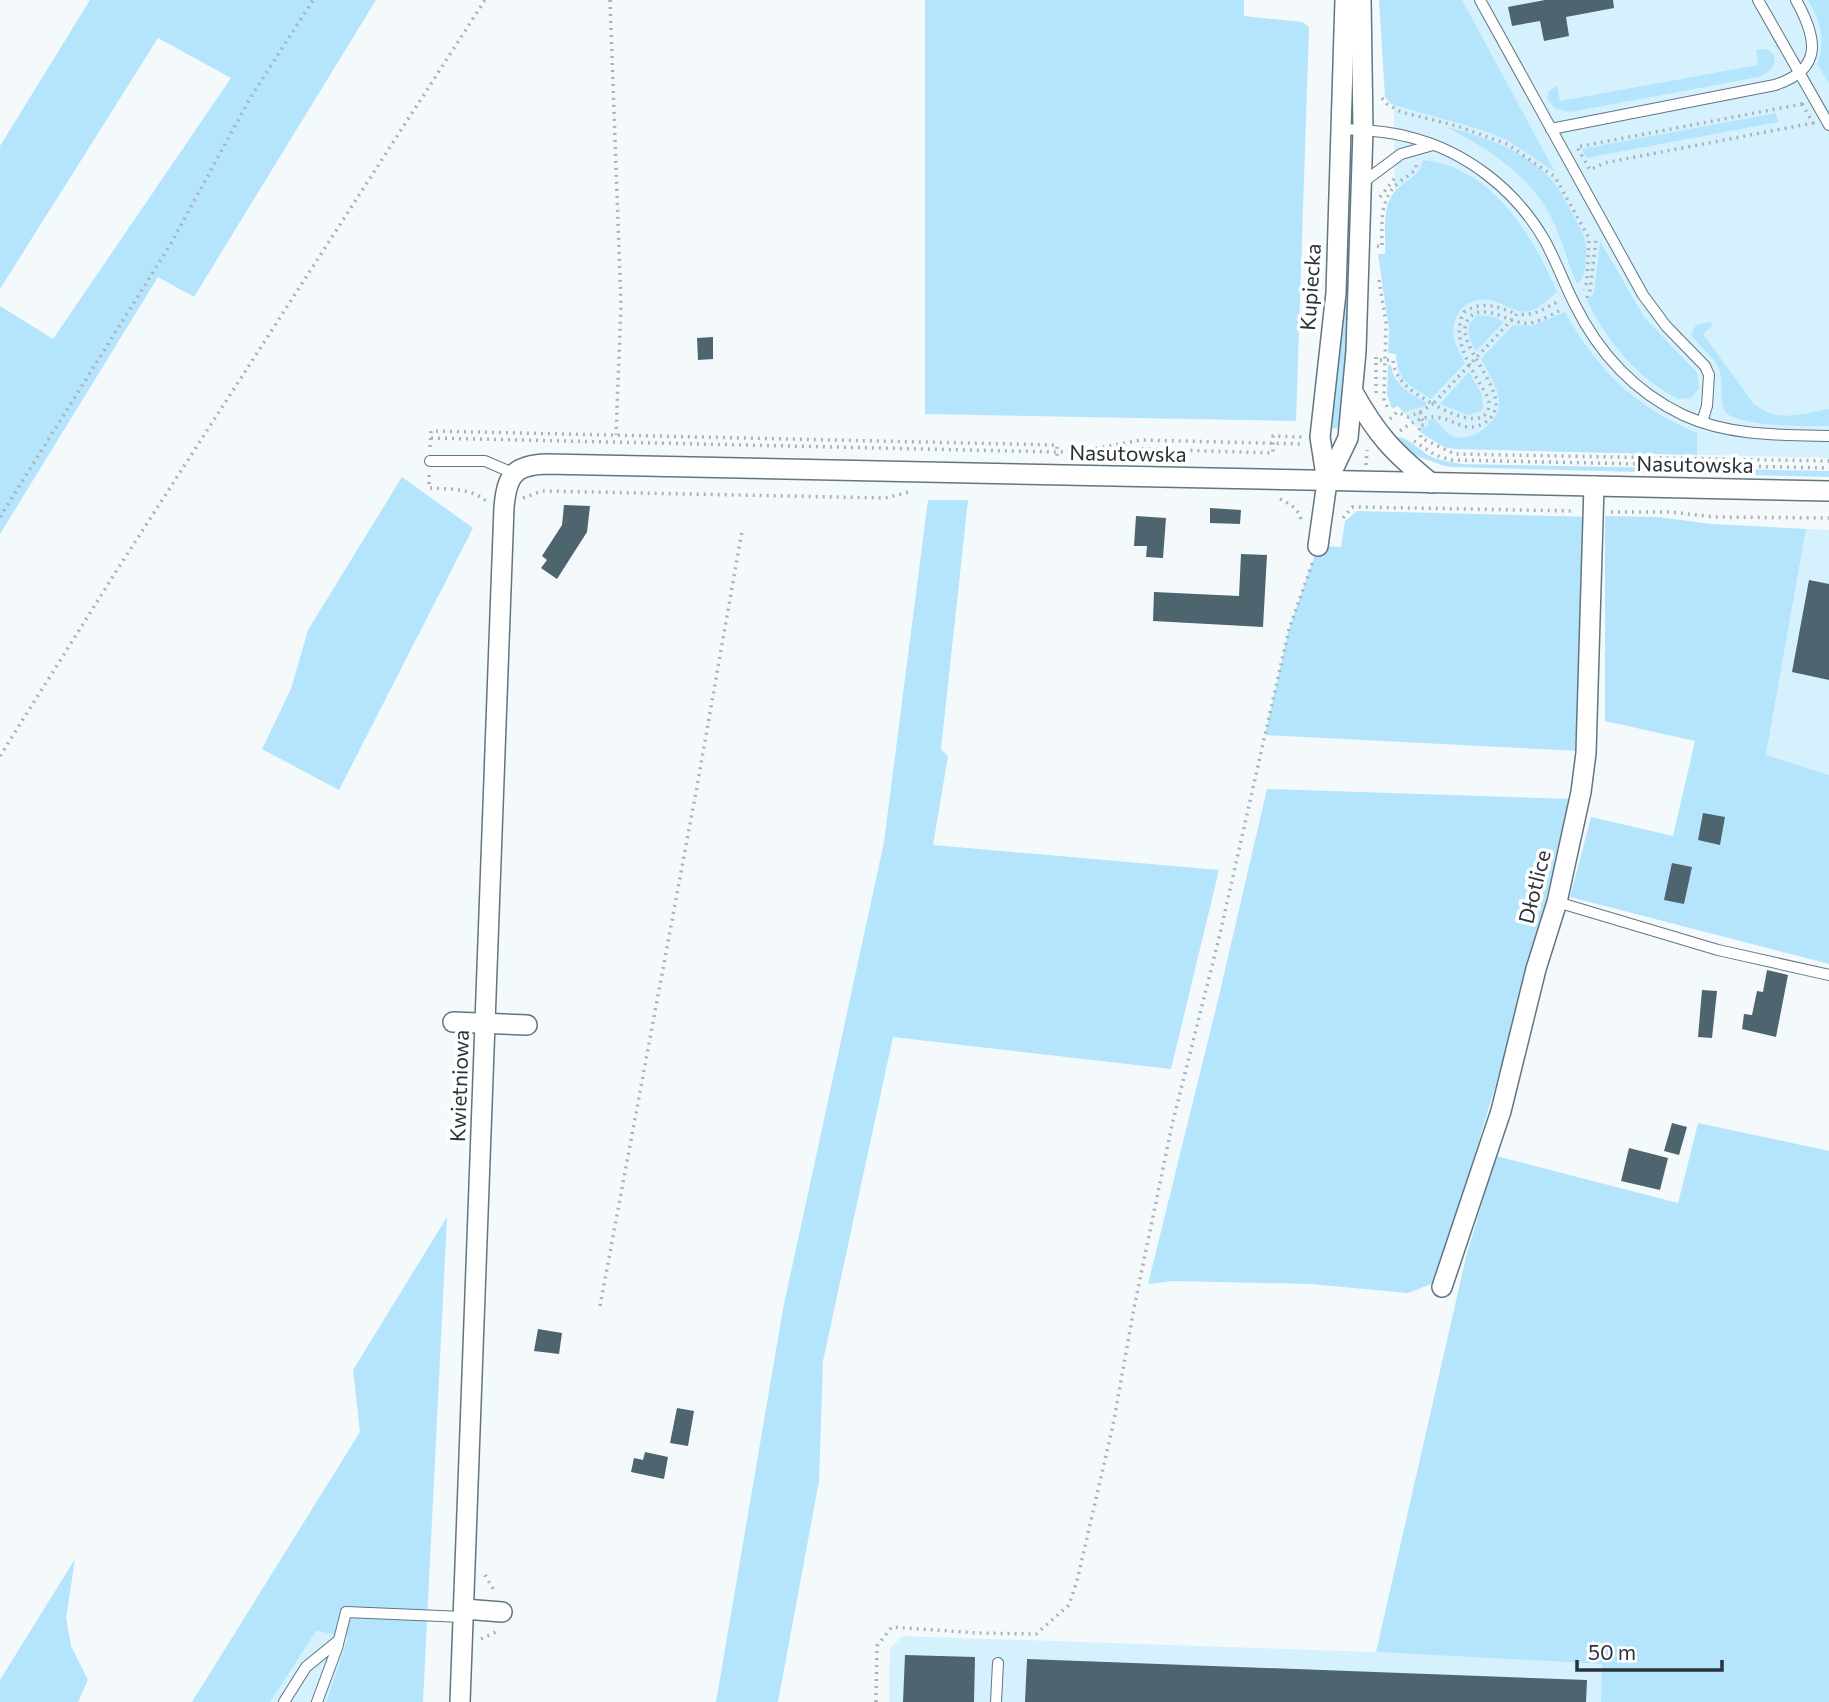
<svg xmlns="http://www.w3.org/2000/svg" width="1829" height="1702" font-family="Commissioner,sans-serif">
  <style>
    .built { fill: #d6f1fe }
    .green { fill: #b4e5fc }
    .building { fill: #4e646f }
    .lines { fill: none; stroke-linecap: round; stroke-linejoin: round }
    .lane-casing { stroke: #607681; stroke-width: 12 }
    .street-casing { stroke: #607681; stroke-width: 22 }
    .path { stroke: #abb2b6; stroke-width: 3.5; stroke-dasharray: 2 5; stroke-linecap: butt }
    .lane { stroke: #fff; stroke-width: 10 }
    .street { stroke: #fff; stroke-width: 19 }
    .labels { text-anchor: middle; stroke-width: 7; stroke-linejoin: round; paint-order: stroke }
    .street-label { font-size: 21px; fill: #293337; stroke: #fff }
  </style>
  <rect width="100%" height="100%" fill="#f4f9fc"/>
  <!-- built -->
  <g class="built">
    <polygon points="1392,0 1829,0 1829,458 1455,449 1444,447 1423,435 1398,406"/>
    <polygon points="1806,529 1829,530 1829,775 1766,756"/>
    <polygon points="315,1631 348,1637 326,1702 270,1702"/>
    <polygon points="903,1636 1376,1652 1603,1664 1601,1702 889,1702 890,1648"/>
  </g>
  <!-- green -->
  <g class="green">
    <polygon points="90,0 376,0 194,297 158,277 0,534 0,306 53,339 231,78 158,38 0,289 0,146"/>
    <polygon points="925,0 1244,0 1244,16 1302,22 1309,27 1296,421 925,414"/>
    <polygon points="1379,0 1462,0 1555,172 1507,140 1482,130 1391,104 1385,97"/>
    <path d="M1808,0H1829V83L1817,64C1827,41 1820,21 1808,0Z"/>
    <path d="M1767,49L1774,55C1777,66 1769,73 1759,77L1570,112L1556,109L1547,99L1549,91L1557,86L1560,101L1758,65L1756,50Z"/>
    <polygon points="1776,113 1778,122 1586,158 1582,149"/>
    <path d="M1446,127C1482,135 1531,153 1554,183C1562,192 1567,205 1573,215C1581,229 1588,239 1586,255C1585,266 1586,277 1577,284C1568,264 1563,243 1554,223C1533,177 1489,149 1446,127Z"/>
    <polygon points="1354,146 1350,340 1342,429 1329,428 1347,286 1350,159"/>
    <path d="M1423,160C1492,167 1532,234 1557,292C1549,299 1540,308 1530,311C1515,315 1502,301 1488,300C1465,297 1450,316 1454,338C1456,347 1461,355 1465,363L1431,399C1411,387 1396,379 1396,354L1388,353L1389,330L1378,254H1385C1386,237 1382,212 1391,197C1400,181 1419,180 1423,160Z"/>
    <path d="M1600,241L1644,317L1697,373L1699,388L1691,398L1678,399C1635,376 1609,343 1587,301L1594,293Z"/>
    <path d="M1565,312C1597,370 1635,407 1697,433V455L1455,449L1444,447L1420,432L1423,428L1429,426L1428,420L1435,419C1440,425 1447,435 1455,437C1472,442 1498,423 1499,405C1500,389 1488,373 1481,359L1513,325L1532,326Z"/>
    <path d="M1478,315L1494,317L1504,322L1476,351C1468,338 1463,326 1478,315Z"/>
    <path d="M1710,322L1713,325L1703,334L1753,403C1778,424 1800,414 1829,409V426C1805,426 1744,427 1726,413C1717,399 1725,384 1719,369C1713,355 1699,347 1691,334L1696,325Z"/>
    <path d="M1388,365H1391C1393,384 1411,395 1426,402V406L1404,412L1398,406L1392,409L1387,395Z"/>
    <polygon points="1469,372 1482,395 1483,407 1481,411 1468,415 1440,404"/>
    <path d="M1398,437C1410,438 1418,449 1428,455C1439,461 1451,462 1463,464L1829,471V477L1449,467C1429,461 1409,455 1394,440Z"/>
    <polygon points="402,477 473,528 339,790 262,749 291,689 308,630"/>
    <polygon points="928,500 968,500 941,749 948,756 933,845 1219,870 1171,1069 893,1037 823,1361 819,1481 778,1702 716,1702 783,1309 884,842"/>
    <polygon points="1357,511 1593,517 1578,751 1265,735 1289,629 1318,546 1341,547 1345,521"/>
    <polygon points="1605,516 1657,517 1712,524 1806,529 1766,755 1829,775 1829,964 1570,897 1591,817 1673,836 1695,741 1605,721"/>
    <polygon points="1267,789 1572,799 1517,1014 1443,1260 1431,1284 1408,1293 1310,1284 1173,1281 1148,1284 1218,1000"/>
    <polygon points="1698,1123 1829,1151 1829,1702 1601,1702 1602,1664 1376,1652 1466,1257 1496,1156 1678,1203"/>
    <polygon points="447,1217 423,1702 326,1702 348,1637 316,1631 270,1702 192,1702 360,1432 353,1370"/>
    <polygon points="75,1559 66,1618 71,1646 88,1680 78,1702 0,1702 0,1680"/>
  </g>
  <!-- building -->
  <g class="building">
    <polygon points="1545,0 1613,0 1614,8 1566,17 1569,36 1544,41 1540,21 1512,26 1508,7"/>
    <polygon points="713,337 713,359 698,360 697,338"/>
    <polygon points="564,505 590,506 587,532 557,579 541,568 547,560 542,556 562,525"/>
    <polygon points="1210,508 1241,510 1240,524 1210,523"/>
    <polygon points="1136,516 1166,518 1163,558 1146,557 1147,546 1134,546"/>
    <polygon points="1241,554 1267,555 1263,627 1153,621 1154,592 1239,596"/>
    <polygon points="1809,580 1829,584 1829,680 1792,672"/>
    <polygon points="1703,813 1725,817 1720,845 1698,840"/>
    <polygon points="1672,863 1692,867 1684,904 1664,900"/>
    <polygon points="1767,970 1788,975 1776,1037 1742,1029 1744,1014 1752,1015 1757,991 1763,992"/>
    <polygon points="1702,990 1717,991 1712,1038 1698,1037"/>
    <polygon points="1672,1123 1687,1127 1679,1155 1664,1151"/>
    <polygon points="1629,1148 1668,1158 1660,1190 1621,1181"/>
    <polygon points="538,1329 562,1333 559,1354 534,1351"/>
    <polygon points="677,1408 694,1411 688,1446 670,1443"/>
    <polygon points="645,1452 668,1457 664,1479 631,1472 634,1458 643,1460"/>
    <polygon points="905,1655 975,1657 974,1702 903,1702"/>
    <polygon points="1027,1659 1587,1680 1586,1702 1025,1702"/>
  </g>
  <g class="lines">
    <defs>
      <g id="lane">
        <polyline points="1480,0 1643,295 1666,326 1705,366 1709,375 1707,406 1702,422"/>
        <polyline points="1758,0 1829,125"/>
        <path d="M1341,129C1363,130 1387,131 1409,137C1466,151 1516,190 1545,241C1556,261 1564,283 1574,303C1598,352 1633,391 1683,415C1729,436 1779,435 1829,436"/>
        <path d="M1551,129L1775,85C1824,69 1817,38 1796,0"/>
        <polyline points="1362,183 1401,154 1433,145"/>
        <polyline points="430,461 485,461 513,473"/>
        <polyline points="1557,902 1718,950 1829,975"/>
        <polyline points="284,1702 306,1667 338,1641"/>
        <polyline points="317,1702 337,1648 346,1612 464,1617"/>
        <polyline points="996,1702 998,1663"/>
      </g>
      <g id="street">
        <path d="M1353,392C1377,435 1393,452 1431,483"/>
        <polyline points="1327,482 1348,438 1356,351 1363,130 1361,0"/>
        <polyline points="1318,546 1327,482 1320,437 1336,293 1345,0"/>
        <polyline points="453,1022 527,1025"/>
        <polyline points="1442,1287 1501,1111 1536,969 1557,902 1581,792 1586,753 1594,486"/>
        <polyline points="464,1609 502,1612"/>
        <path d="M460,1702L504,507C507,475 514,465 547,464L1829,491"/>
      </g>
    </defs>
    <!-- lane casing -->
    <use href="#lane" class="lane-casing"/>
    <!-- street casing -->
    <use href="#street" class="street-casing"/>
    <!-- path -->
    <g class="path">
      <polyline points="610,0 621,305 616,435"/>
      <polyline points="1382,98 1387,104 1401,112 1457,126 1507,144 1555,177 1589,238 1587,281 1584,290"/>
      <polygon points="1802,104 1813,123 1604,163 1590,170 1577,147"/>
      <polyline points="1380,197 1395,178"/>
      <path d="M1377,246L1382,247C1382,224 1379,200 1398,183C1404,178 1410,175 1416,169V164"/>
      <polyline points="1379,280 1386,323 1384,399 1389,411"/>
      <polyline points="1587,298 1590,290 1596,240"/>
      <path d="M1376,357V360H1393C1395,383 1415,393 1433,404L1517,314C1533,317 1545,308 1559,301"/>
      <polyline points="1376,393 1376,360"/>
      <path d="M1420,412L1433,404C1444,411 1488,433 1489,404C1489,397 1483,389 1480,384C1468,362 1451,336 1464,312C1483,300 1498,307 1517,314"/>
      <polyline points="1390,419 1397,412 1408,417 1420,412 1424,425 1419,426 1421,438 1455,454 1829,461"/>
      <path d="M1400,431C1444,396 1457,440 1484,423C1525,399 1445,343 1470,317C1486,301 1513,327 1531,323C1541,321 1552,314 1561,310"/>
      <polyline points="431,438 1057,452 1083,451 1141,440 1302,444"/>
      <polyline points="1414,441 1435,455 1451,460 1829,468"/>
      <polyline points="430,447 431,431 1057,445 1057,458"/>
      <polyline points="1107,455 1140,449 1273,453 1273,436 1302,437"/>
      <polyline points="1366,465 1367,450"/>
      <path d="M429,475V488C448,489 471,488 486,501"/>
      <polyline points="523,498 542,491 885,498 909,492"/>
      <path d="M1280,499C1290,504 1299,509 1301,520"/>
      <polyline points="1611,512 1671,512 1715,517 1829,518"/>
      <polyline points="0,517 170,245 252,95 313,0"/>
      <polyline points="1343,518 1352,507 1360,507 1575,511"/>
      <polyline points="0,756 117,570 485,0"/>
      <polyline points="600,1306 696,792 742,531"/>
      <polyline points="485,1575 495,1592"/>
      <polyline points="481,1639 496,1632"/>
      <polyline points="876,1702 877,1646 892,1627 977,1633 1036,1634 1069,1605 1077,1581 1113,1425 1134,1308 1172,1125 1219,938 1289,629 1313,561"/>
    </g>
    <!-- lane -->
    <use href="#lane" class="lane"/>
    <!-- street -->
    <use href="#street" class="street"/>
  </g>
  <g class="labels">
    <!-- street labels -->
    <g class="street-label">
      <text transform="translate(1311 287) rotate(-86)" y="7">Kupiecka</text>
      <text transform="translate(1128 454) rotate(1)" y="7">Nasutowska</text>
      <text transform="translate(1695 465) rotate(1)" y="7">Nasutowska</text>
      <text transform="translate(1535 887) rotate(-76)" y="7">Dłotlice</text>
      <text transform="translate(460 1086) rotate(-88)" y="7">Kwietniowa</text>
    </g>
  </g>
  <!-- scale -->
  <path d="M1577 1660v10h145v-10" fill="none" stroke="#293337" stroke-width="3.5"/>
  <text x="1588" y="1660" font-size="21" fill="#293337" stroke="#ffffff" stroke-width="5" paint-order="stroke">50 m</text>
</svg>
